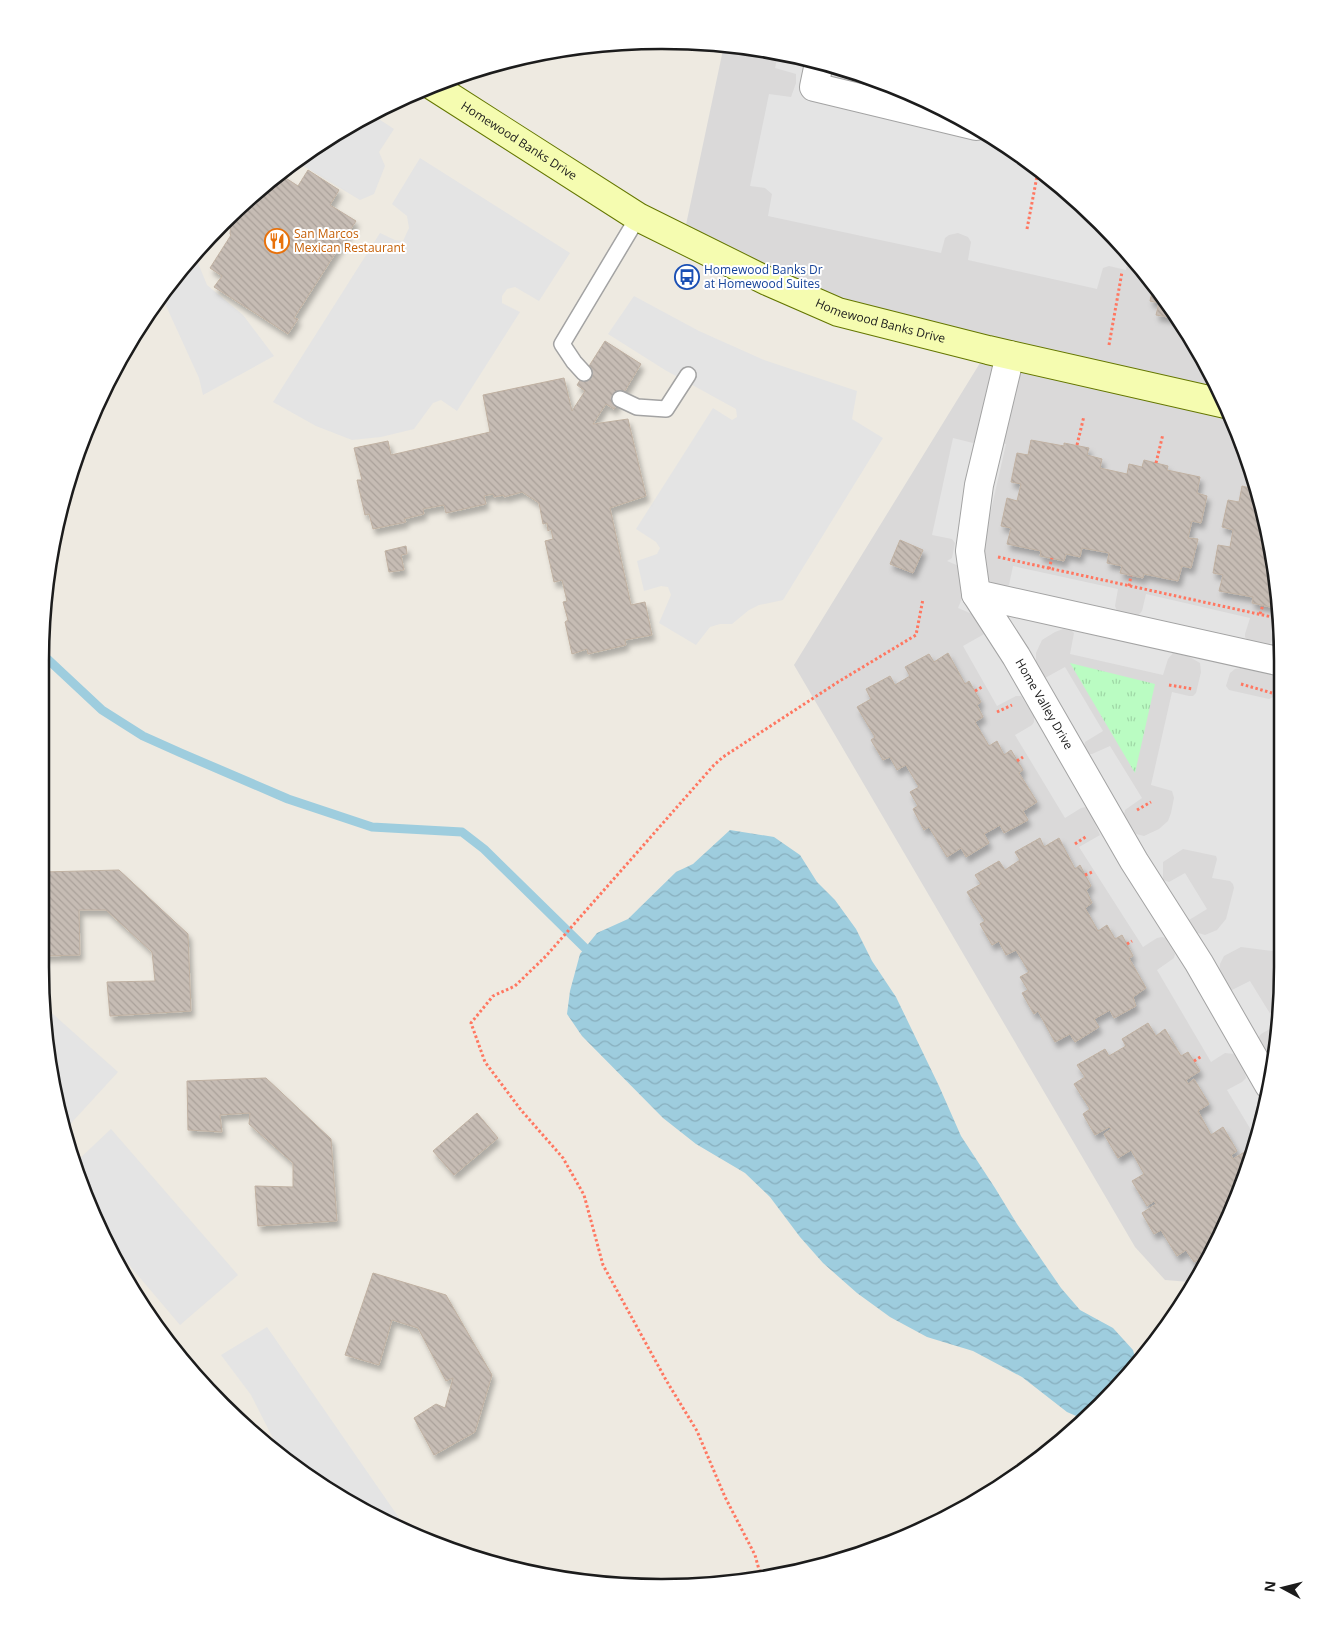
<svg xmlns="http://www.w3.org/2000/svg" width="1323" height="1628" font-family="'Open Sans',sans-serif">
  <style>
    .residential { fill: #dad9d9 }
    .park { fill: url(#park-tufts) }
    .parking { fill: #e4e4e4; fill-rule: evenodd }
    .water { fill: url(#water-waves) }
    .lines { fill: none; stroke-linecap: round; stroke-linejoin: round }
    .stream { stroke: #9ecdde; stroke-width: 9 }
    .building { fill: url(#building-back-hatch); stroke: #c0b1a2; filter: url(#shadow) }
    .lane-casing { stroke: #a3a3a3; stroke-width: 18 }
    .street-casing { stroke: #a3a3a3; stroke-width: 30 }
    .secondary-casing { stroke: #647600; stroke-width: 30 }
    .path { stroke: #ff7761; stroke-width: 3; stroke-dasharray: 2.5 2.5; stroke-linecap: butt }
    .lane { stroke: #fff; stroke-width: 15 }
    .street { stroke: #fff; stroke-width: 28 }
    .secondary { stroke: #f5fcb0; stroke-width: 28 }
    .labels { text-anchor: middle; stroke-width: 4; stroke-linejoin: round; paint-order: stroke }
    .street-label { font-size: 12px; fill: #1c1c1c; stroke: #fff }
    .food-label { font-size: 12px; fill: #c56008; stroke: #fff; text-anchor: start }
    .transit-label { font-size: 12px; fill: #164399; stroke: #fff; text-anchor: start }
    .rim { fill: none; stroke: #1c1c1c; stroke-width: 2.5 }
  </style>
  <defs>
    <pattern id="park-tufts" width="24" height="20" patternUnits="userSpaceOnUse" patternTransform="scale(1.25)"><rect width="24" height="20" fill="#bafcc2"/><path d="M3 7l-1-3M5 7V3M7 7l1-3M15 17l-1-3M17 17v-4M19 17l1-3" fill="none" stroke="#9fd7a6"/></pattern>
    <pattern id="water-waves" width="16" height="10" patternUnits="userSpaceOnUse" patternTransform="scale(1.25)"><rect width="16" height="10" fill="#9ecdde"/><path d="M0 5q4-4 8 0t8 0" fill="none" stroke="#88afbe"/></pattern>
    <pattern id="building-back-hatch" width="6" height="6" patternUnits="userSpaceOnUse" patternTransform="scale(1.25)"><rect width="6" height="6" fill="#c6bcb4"/><path d="M-1 5l2 2M0 0l6 6M5-1l2 2" fill="none" stroke="#aaa19a"/></pattern>
    <filter id="shadow"><feDropShadow dx="3" dy="5.5" stdDeviation="2.5" flood-color="#0004"/></filter>
  </defs>
  <rect width="100%" height="100%" fill="#eeeae1"/>
  <!-- residential -->
  <polygon class="residential" points="724,45 743,45 862,73 972,123 1071,194 1155,283 1219,387 1262,501 1282,621 1282,1007 1262,1127 1219,1242 1193,1280 1190,1282 1165,1280 1135,1247 794,665 988,350 838,312 683,239"/>
  <!-- park -->
  <polygon class="park" points="1070,663 1155,684 1135,773"/>
  <!-- parking -->
  <g class="parking">
    <polygon points="778,54 835,67 846,81 854,84 862,84 864,74 972,123 1071,194 1129,256 1126,270 1109,266 1103,268 1097,289 968,260 971,242 968,237 958,233 949,235 945,238 941,253 768,216 772,194 765,188 750,186 769,94 791,97 796,83 796,74 775,68"/>
    <polygon points="371,114 394,129 379,152 385,166 374,194 360,200 295,161"/>
    <polygon points="420,158 570,253 539,301 515,287 507,289 502,296 502,303 520,312 457,411 441,400 433,403 414,429 381,437 352,440 316,426 273,402 380,233 395,240 403,241 409,228 407,216 392,204"/>
    <polygon points="194,253 207,285 243,315 274,356 203,395 199,378 162,297"/>
    <polygon points="634,296 699,331 764,360 857,391 852,419 883,438 783,600 759,605 749,610 732,624 720,624 710,627 696,645 659,623 671,595 668,587 661,586 644,591 637,561 657,554 660,548 656,542 636,529 713,408 732,420 737,417 736,409 665,370 608,334"/>
    <path d="M953,438L973,443L978,439L1006,444L982,550L984,573L990,581L997,586L1004,587L1009,585L1013,566L1118,589L1115,606L1117,611L1120,614L1137,617L1142,611L1146,594L1250,618L1245,634V637L1248,641L1266,645L1270,644L1273,639L1276,623L1282,624V815L1278,818L1273,837L1274,841L1282,844V909L1273,951L1241,947L1224,956L1220,964L1219,975L1227,989L1232,990L1250,981L1277,1025L1261,1034L1258,1038L1268,1058L1273,1060L1262,1127L1257,1140L1227,1090L1242,1082L1246,1078L1245,1072L1234,1054L1225,1053L1211,1062L1157,970L1174,958L1175,954L1166,938L1162,937L1157,938L1143,947L1079,847L1100,835L1089,809L1086,807L1081,808L1065,818L1015,735L1032,725L1034,722V716L1021,696H1016L997,706L963,646L986,633V620L958,608L970,579L966,569L947,561L952,558L955,543L952,539L932,535ZM1063,629L1071,630L1074,633L1070,654L1163,675L1168,659L1173,653L1188,656L1200,663L1201,672L1196,693L1193,696H1189L1172,692L1151,785L1172,791L1174,798L1171,813L1168,821L1159,829L1144,836L1136,834L1124,815L1125,810L1142,798L1110,746L1092,754H1087L1084,749L1085,742L1103,731L1065,667L1045,678L1040,674L1036,664V653L1042,640L1055,632ZM1241,668L1274,676L1278,686L1276,696L1269,699L1229,690L1226,686L1230,673L1235,669ZM1183,849L1216,856L1217,859L1212,878L1230,881L1233,884L1234,888L1226,919L1217,930L1205,935L1195,932L1189,924V920L1207,909L1185,873L1169,882L1163,880V862Z"/>
    <polygon points="45,1007 118,1072 63,1132 61,1127"/>
    <polygon points="111,1129 238,1275 180,1325 108,1240 76,1162"/>
    <polygon points="267,1327 404,1525 316,1483 281,1454 251,1395 221,1355"/>
  </g>
  <!-- water -->
  <polygon class="water" points="730,830 774,837 800,855 817,882 835,900 856,929 872,961 896,997 939,1086 961,1136 995,1188 1017,1224 1061,1288 1080,1310 1113,1328 1133,1350 1137,1365 1129,1376 1083,1419 1067,1412 1022,1377 973,1351 927,1337 890,1317 857,1293 823,1263 800,1237 770,1197 745,1173 696,1144 663,1118 582,1036 567,1014 570,991 580,954 597,933 628,919 676,872 693,864"/>
  <g class="lines">
    <!-- stream -->
    <polyline class="stream" points="41,653 102,710 143,736 181,753 288,799 372,827 462,832 484,849 585,948"/>
  </g>
  <!-- building -->
  <g class="building">
    <polygon points="308,170 339,190 330,205 356,221 294,318 298,319 288,334 214,287 222,276 210,268 231,235 230,234 231,222 238,210 253,200 251,198 278,173 298,186"/>
    <polygon points="1154,283 1155,283 1179,323 1174,322 1174,318 1156,315 1159,303 1150,301"/>
    <polygon points="605,341 641,364 614,409 606,404 593,424 628,419 646,496 610,508 631,605 645,602 652,635 625,640 626,645 588,654 587,649 572,654 565,622 568,620 563,602 567,601 562,580 554,582 545,541 553,539 551,529 548,531 547,523 543,524 539,503 522,492 504,497 504,495 494,497 493,494 484,496 486,504 446,513 444,505 423,509 424,514 404,519 406,522 373,529 369,514 365,515 357,480 362,480 354,448 388,441 391,455 490,432 483,395 564,378 572,411 585,391 577,385"/>
    <polygon points="1031,440 1064,446 1064,443 1089,448 1087,455 1102,459 1100,468 1127,474 1129,464 1142,467 1144,460 1168,466 1167,470 1200,477 1197,493 1207,496 1201,523 1192,521 1188,538 1198,539 1191,568 1182,566 1178,581 1144,574 1143,578 1120,573 1122,566 1107,563 1109,553 1082,548 1080,557 1066,554 1064,561 1040,556 1041,551 1007,544 1011,528 1001,526 1007,498 1017,501 1021,484 1011,482 1017,453 1028,455"/>
    <polygon points="1242,486 1258,490 1262,501 1278,601 1277,601 1275,608 1252,603 1253,597 1219,591 1223,575 1213,573 1218,545 1230,547 1233,530 1222,527 1228,500 1239,502"/>
    <polygon points="900,540 923,550 913,573 890,564"/>
    <polygon points="406,546 407,554 401,555 404,570 389,572 385,551"/>
    <polygon points="948,653 965,684 969,681 981,702 977,705 983,717 975,722 989,746 997,741 1004,755 1011,750 1023,770 1019,773 1037,802 1023,811 1028,820 1004,833 1000,825 984,834 989,843 966,857 961,848 947,857 929,827 924,830 913,809 918,806 910,792 919,787 906,765 897,770 890,757 883,760 871,740 875,737 857,707 871,699 866,689 890,676 895,685 910,676 905,667 929,654 934,662"/>
    <polygon points="1040,838 1044,847 1059,838 1075,869 1080,865 1091,886 1086,890 1092,903 1085,908 1098,931 1107,925 1115,939 1122,935 1133,956 1129,958 1146,988 1133,997 1136,1006 1114,1018 1110,1010 1094,1019 1099,1027 1075,1042 1070,1034 1055,1042 1038,1011 1034,1014 1022,993 1028,990 1020,977 1029,972 1016,950 1006,955 999,941 992,945 980,924 985,921 967,892 981,884 975,875 999,861 1005,870 1020,860 1015,852"/>
    <polygon points="119,870 188,934 191,1011 110,1016 107,982 155,981 152,952 106,910 79,910 80,955 42,956 43,872"/>
    <polygon points="1148,1023 1156,1036 1165,1029 1181,1056 1188,1052 1200,1071 1186,1080 1188,1084 1194,1079 1209,1104 1198,1111 1211,1135 1223,1127 1237,1151 1231,1155 1233,1159 1246,1151 1250,1157 1221,1237 1217,1239 1219,1242 1212,1252 1194,1262 1186,1250 1177,1256 1161,1230 1154,1234 1142,1213 1156,1204 1154,1201 1147,1206 1132,1181 1144,1174 1131,1150 1118,1158 1104,1134 1111,1129 1109,1127 1095,1135 1083,1114 1090,1109 1074,1084 1085,1077 1077,1065 1105,1049 1109,1056 1126,1046 1122,1039"/>
    <polygon points="266,1078 331,1139 337,1221 258,1226 255,1186 293,1187 293,1163 249,1124 250,1113 220,1115 222,1132 188,1130 187,1081"/>
    <polygon points="477,1113 498,1138 454,1175 433,1151"/>
    <polygon points="373,1273 446,1295 492,1375 475,1432 434,1455 414,1418 436,1404 445,1408 453,1378 446,1381 418,1328 392,1320 379,1365 345,1355"/>
  </g>
  <g class="lines">
    <defs>
      <g id="lane">
        <polyline points="584,373 574,362 562,344 638,217"/>
        <polyline points="620,399 637,407 666,409 688,375"/>
      </g>
      <g id="street">
        <polyline points="819,63 814,87 976,126"/>
        <polyline points="976,594 970,551 979,485 1010,355"/>
        <polyline points="1269,1085 1199,963 1134,861 1016,656 976,594 1282,662"/>
      </g>
      <g id="secondary">
        <path id="s1" d="M433,86L638,217L767,281L838,312L988,350L1226,404"/>
      </g>
    </defs>
    <!-- lane casing -->
    <use href="#lane" class="lane-casing"/>
    <!-- street casing -->
    <use href="#street" class="street-casing"/>
    <!-- secondary casing -->
    <use href="#secondary" class="secondary-casing"/>
    <!-- path -->
    <g class="path">
      <polyline points="1027,229 1038,171"/>
      <polyline points="1109,345 1122,272"/>
      <polyline points="1077,445 1084,416"/>
      <polyline points="1156,463 1163,434"/>
      <polyline points="998,557 1281,619"/>
      <polyline points="1049,569 1052,558"/>
      <polyline points="1129,586 1131,576"/>
      <polyline points="1260,614 1263,605"/>
      <polyline points="1241,684 1272,693"/>
      <polyline points="1169,685 1193,689"/>
      <polyline points="975,691 982,687"/>
      <polyline points="997,712 1012,705"/>
      <polyline points="1017,761 1023,757"/>
      <polyline points="1137,810 1151,802"/>
      <polyline points="1075,844 1087,836"/>
      <polyline points="1085,875 1092,872"/>
      <polyline points="1127,944 1132,941"/>
      <polyline points="1194,1061 1202,1056"/>
      <polyline points="761,1577 755,1555 725,1497 697,1431 666,1380 603,1265 584,1195 563,1158 521,1110 485,1062 471,1023 493,996 515,986 546,956 714,765 723,757 838,682 916,635 923,599"/>
    </g>
    <!-- lane -->
    <use href="#lane" class="lane"/>
    <!-- street -->
    <use href="#street" class="street"/>
    <!-- secondary -->
    <use href="#secondary" class="secondary"/>
  </g>
  <!-- icons -->
  <defs>
    <symbol id="restaurant-ring" viewBox="-11 -11 22 22"><circle r="9.5" fill="#fff" stroke="#e8710a" stroke-width="1.5"/><path d="M-5-6h1v4h1v-4h1v4h1v-4h1v5L-1.5 .5V6h-2V.5L-5-1ZM5-6V6H3V1.5H1.5Q1.5-4 5-6Z" fill="#e8710a"/></symbol>
    <symbol id="bus-ring" viewBox="-11 -11 22 22"><circle r="9.5" fill="#fff" stroke="#1a4fb4" stroke-width="1.5"/><path d="M-5-6H5V4H4V6H2V4H-2V6H-4V4H-5ZM-3.5-4V0h7V-4ZM-3.5 1.2v1.5H-2V1.2ZM2 1.2v1.5H3.5V1.2Z" fill="#1a4fb4"/></symbol>
  </defs>
  <g fill-rule="evenodd">
    <use href="#restaurant-ring" x="263" y="227" width="28" height="28"/>
    <use href="#bus-ring" x="673" y="263" width="28" height="28"/>
  </g>
  <g class="labels">
    <!-- street labels -->
    <g class="street-label">
      <text dy="4" stroke="none"><textPath href="#s1" startOffset="102">Homewood Banks Drive</textPath></text>
      <text dy="4" stroke="none"><textPath href="#s1" startOffset="508">Homewood Banks Drive</textPath></text>
      <text transform="translate(1044 704) rotate(60)" y="4">Home Valley Drive</text>
    </g>
    <!-- food labels -->
    <g class="food-label">
      <text x="294" y="238">San Marcos<tspan x="294" dy="14">Mexican Restaurant</tspan></text>
    </g>
    <!-- transit labels -->
    <g class="transit-label">
      <text x="704" y="274">Homewood Banks Dr<tspan x="704" dy="14">at Homewood Suites</tspan></text>
    </g>
  </g>
  <!-- crop -->
  <path d="M0 0H1323V1628H0ZM661 49H662A612 612 0 0 1 1274 661V967A612 612 0 0 1 662 1579H661A612 612 0 0 1 49 967V661A612 612 0 0 1 661 49Z" fill="#fff" fill-rule="evenodd"/>
  <path class="rim" d="M661 49H662A612 612 0 0 1 1274 661V967A612 612 0 0 1 662 1579H661A612 612 0 0 1 49 967V661A612 612 0 0 1 661 49Z"/>
  <!-- north arrow -->
  <g transform="translate(1283 1588) rotate(277)" stroke="#ffffff" stroke-width="4" paint-order="stroke">
  <path d="M0-4L9 19L0 12L-9 19Z" fill="#1c1c1c"/>
  <text y="-8" font-size="14" font-weight="bold" text-anchor="middle" fill="#1c1c1c">N</text>
  </g>
</svg>
